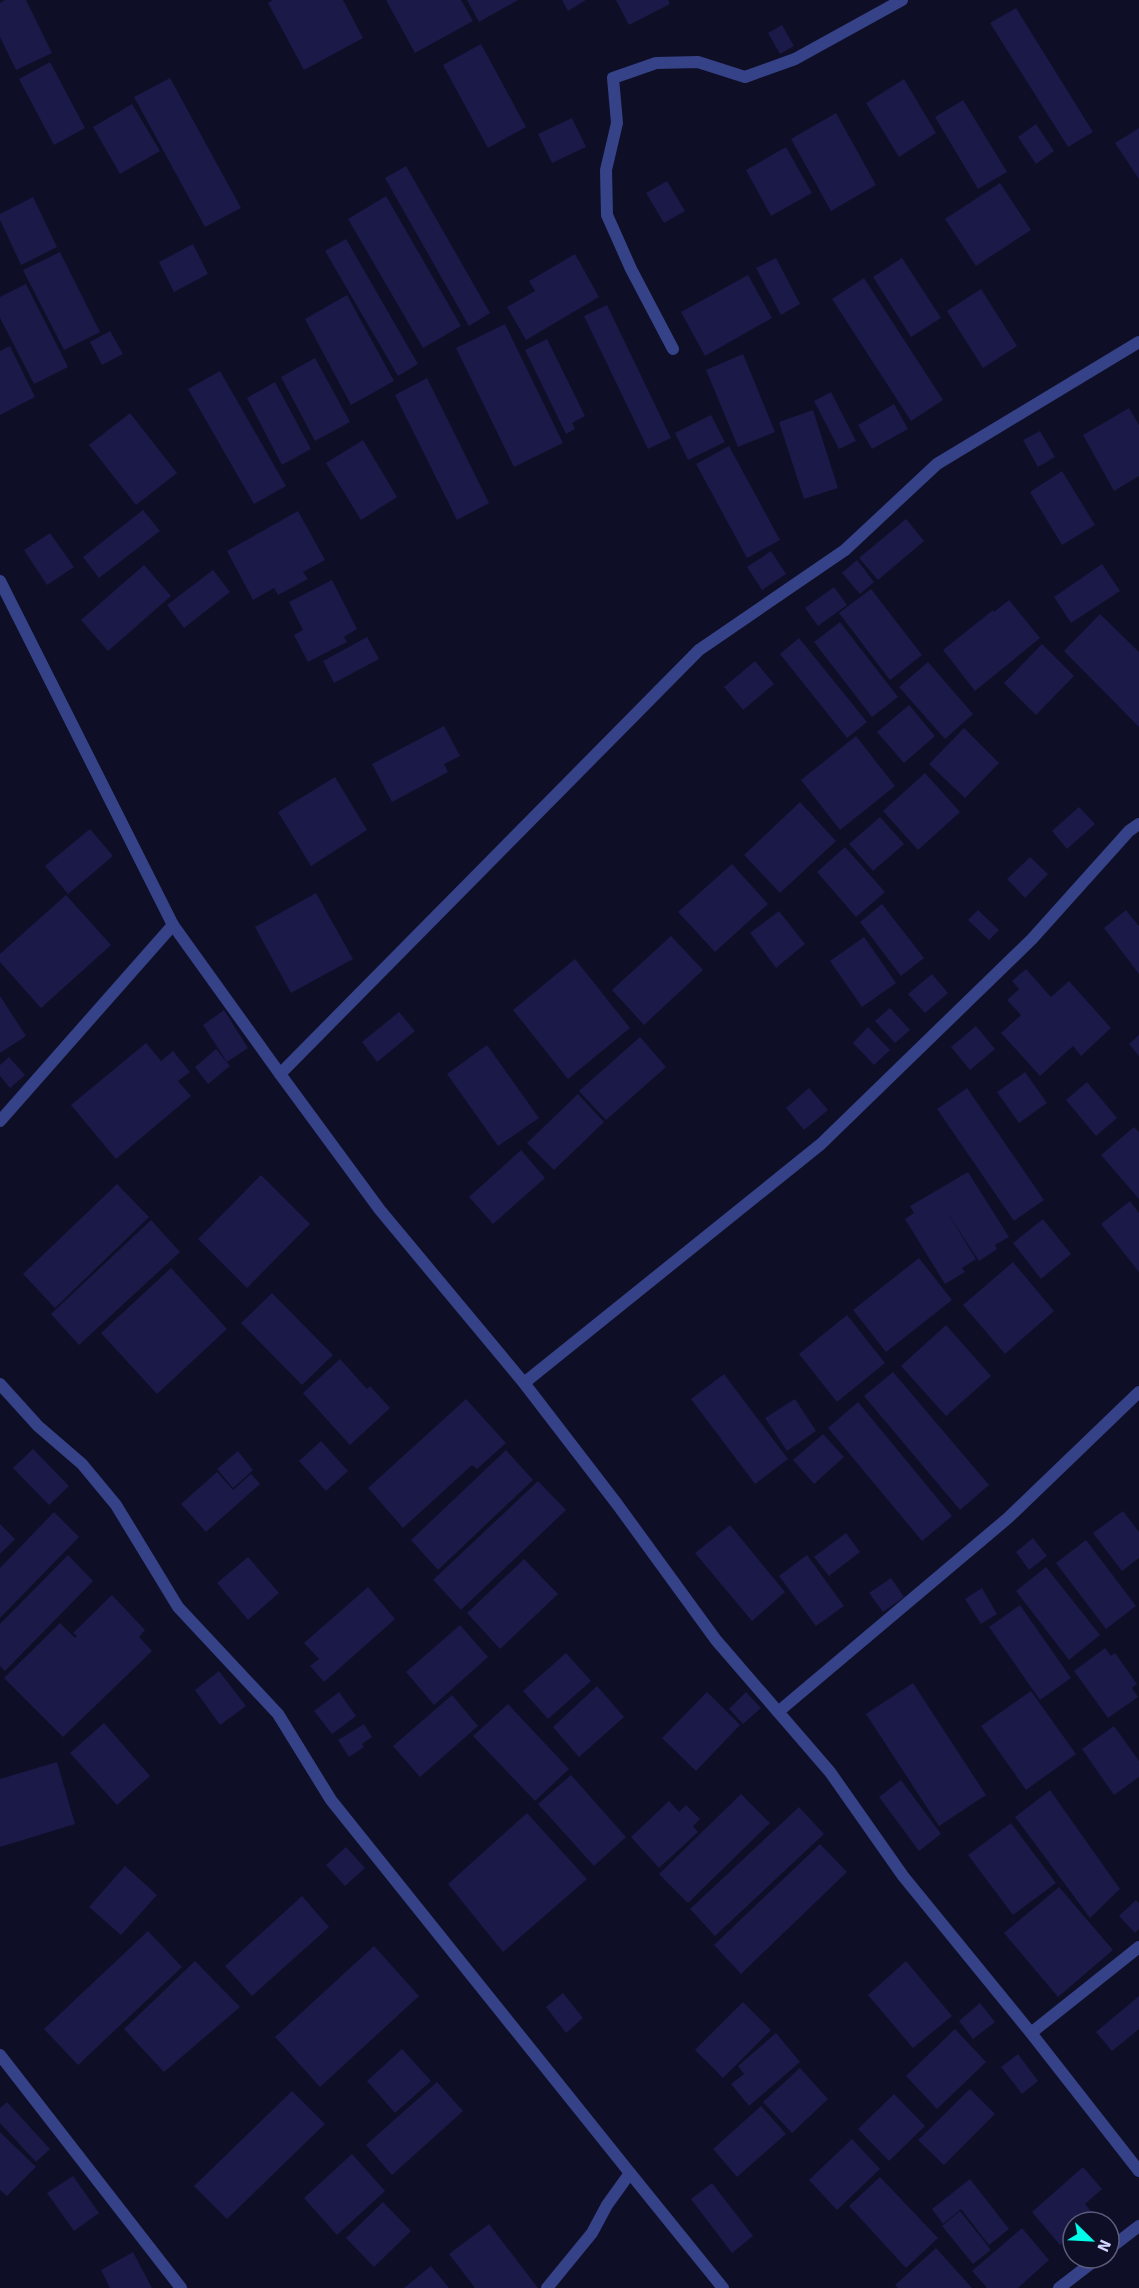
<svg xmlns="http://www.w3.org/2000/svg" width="1139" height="2288" font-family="Signika,sans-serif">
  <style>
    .building { fill: #1a1948 }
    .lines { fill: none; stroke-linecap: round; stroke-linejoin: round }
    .street { stroke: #364287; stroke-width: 12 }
  </style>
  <rect width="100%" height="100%" fill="#0e0e26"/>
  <!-- building -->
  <g class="building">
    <polygon points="5,0 26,0 52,53 16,70 0,37 0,3"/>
    <polygon points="273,0 343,0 363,38 304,70 268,3"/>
    <polygon points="386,0 461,0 473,21 415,53"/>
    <polygon points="467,0 518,0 479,22"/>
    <polygon points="562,0 586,0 568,11"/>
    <polygon points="616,0 668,0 670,4 629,25"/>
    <polygon points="1016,8 1093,132 1068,147 990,23"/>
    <polygon points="782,25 794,46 780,54 768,33"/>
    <polygon points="481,44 526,127 488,148 443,65"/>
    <polygon points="50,62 85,128 54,145 19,79"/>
    <polygon points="170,78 241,208 205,227 134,97"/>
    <polygon points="904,79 936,133 899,157 866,103"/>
    <polygon points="963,100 1007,172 978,189 935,117"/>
    <polygon points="132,104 160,151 120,174 93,127"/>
    <polygon points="836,113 876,185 831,211 791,139"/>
    <polygon points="572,118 586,147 552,163 538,134"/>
    <polygon points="1036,124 1054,151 1036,164 1018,137"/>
    <polygon points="1139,128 1139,179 1115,143"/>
    <polygon points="786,147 812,193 771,216 746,170"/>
    <polygon points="406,166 490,313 469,326 385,178"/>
    <polygon points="667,181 685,211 664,223 646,193"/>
    <polygon points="1000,183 1031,230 976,266 945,219"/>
    <polygon points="386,196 461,326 423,348 348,219"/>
    <polygon points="33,197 57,247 21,265 0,220 0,214"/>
    <polygon points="346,239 418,364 398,376 325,251"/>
    <polygon points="193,244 208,274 174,292 159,262"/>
    <polygon points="60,252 100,332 64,350 23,270"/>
    <polygon points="575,254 599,297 526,340 507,307 535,291 529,281"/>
    <polygon points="776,258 800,304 781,315 756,268"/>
    <polygon points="902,258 941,318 911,337 873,277"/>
    <polygon points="748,275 772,318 705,356 681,312"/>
    <polygon points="864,278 943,400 911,421 832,299"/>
    <polygon points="26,284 68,367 34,384 0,318 0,297"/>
    <polygon points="981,289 1017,346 983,368 947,311"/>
    <polygon points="347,295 394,381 351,405 305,319"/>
    <polygon points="607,305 671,438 648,449 584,316"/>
    <polygon points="505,324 563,443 514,467 456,348"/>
    <polygon points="110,331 123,354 102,365 90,342"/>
    <polygon points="547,339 585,416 572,423 575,429 566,434 525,350"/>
    <polygon points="10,346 35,397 0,415 0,351"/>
    <polygon points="743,354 775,432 738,447 706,370"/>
    <polygon points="315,358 350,422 315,441 281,377"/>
    <polygon points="220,371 286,486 254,504 188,389"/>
    <polygon points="427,378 489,503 457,520 395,395"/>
    <polygon points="275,382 311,449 282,465 247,398"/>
    <polygon points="831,392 856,441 839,449 814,401"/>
    <polygon points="894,404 908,429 872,449 858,425"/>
    <polygon points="1129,408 1139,425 1139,476 1114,491 1083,435"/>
    <polygon points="813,410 838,488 804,499 779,422"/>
    <polygon points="130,413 177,473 136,505 89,445"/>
    <polygon points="711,415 725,442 688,460 675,433"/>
    <polygon points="1040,431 1055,457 1038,467 1023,440"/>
    <polygon points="363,440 397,497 361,520 326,463"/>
    <polygon points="729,446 780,540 747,558 696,464"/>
    <polygon points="1062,471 1095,525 1062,545 1030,492"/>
    <polygon points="143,510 160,531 99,578 83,557"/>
    <polygon points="298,511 325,560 303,572 308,579 278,595 274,588 253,600 227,551"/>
    <polygon points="906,519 924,541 878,580 859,558"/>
    <polygon points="50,533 74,567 47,585 24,550"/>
    <polygon points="771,551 786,574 762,590 747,567"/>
    <polygon points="857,560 874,582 860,594 842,573"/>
    <polygon points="1102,564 1120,591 1071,623 1054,597"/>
    <polygon points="144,565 171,596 108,651 81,620"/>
    <polygon points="213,570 230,592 184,628 167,605"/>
    <polygon points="332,580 357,629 344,637 347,642 308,662 294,635 303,630 289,602"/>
    <polygon points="834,587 847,605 818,626 805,608"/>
    <polygon points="871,589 922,655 890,680 839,613"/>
    <polygon points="1009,600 1040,638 975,691 943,650 993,610 994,612"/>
    <polygon points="1100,614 1139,652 1139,727 1064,651"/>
    <polygon points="840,622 898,697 872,717 814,642"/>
    <polygon points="367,637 379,659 334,683 323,661"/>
    <polygon points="799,638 867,722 847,738 780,654"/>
    <polygon points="1042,644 1074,676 1036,715 1004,683"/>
    <polygon points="755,661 774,684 743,710 724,687"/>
    <polygon points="928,662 973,714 945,739 899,687"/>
    <polygon points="909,705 935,736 904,763 877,732"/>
    <polygon points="444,726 460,756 444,764 448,772 392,802 372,764"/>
    <polygon points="964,728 999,763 965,798 929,764"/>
    <polygon points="856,736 895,786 840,830 801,780"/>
    <polygon points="925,773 960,812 918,850 883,811"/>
    <polygon points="335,777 367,830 311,866 278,812"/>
    <polygon points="800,802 836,841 780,893 744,855"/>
    <polygon points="1079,807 1095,824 1067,849 1052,831"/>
    <polygon points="880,817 904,844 873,871 849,844"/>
    <polygon points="90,829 113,856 68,894 45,866"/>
    <polygon points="845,847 885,892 856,917 817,872"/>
    <polygon points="1030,857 1048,874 1025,898 1007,879"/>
    <polygon points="732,864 768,904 715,952 678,912"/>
    <polygon points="316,893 353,959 291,993 255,927"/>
    <polygon points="66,895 111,945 41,1008 0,962 0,954"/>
    <polygon points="882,904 924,958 901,976 860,922"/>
    <polygon points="978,910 999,930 989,940 968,920"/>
    <polygon points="1126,910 1139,926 1139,974 1104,928"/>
    <polygon points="779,911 805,944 776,968 750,933"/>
    <polygon points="671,936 703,970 644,1025 612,990"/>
    <polygon points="864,937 896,983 862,1007 830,961"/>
    <polygon points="575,959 630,1028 568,1079 513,1010"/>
    <polygon points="1026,969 1051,997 1069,981 1111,1028 1081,1056 1073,1046 1040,1076 1001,1033 1021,1015 1007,1000 1019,989 1012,981"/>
    <polygon points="932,974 948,993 925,1013 908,994"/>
    <polygon points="0,996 26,1036 0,1053"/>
    <polygon points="890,1008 910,1030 895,1043 875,1021"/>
    <polygon points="224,1010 248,1048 227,1062 203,1025"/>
    <polygon points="399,1012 415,1031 377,1062 362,1042"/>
    <polygon points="976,1026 995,1049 970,1070 951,1047"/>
    <polygon points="868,1027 890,1050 874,1065 853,1043"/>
    <polygon points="1139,1035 1139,1056 1129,1044"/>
    <polygon points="640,1037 666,1067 606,1120 579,1091"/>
    <polygon points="146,1043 161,1061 173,1051 190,1072 178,1081 191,1096 116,1159 71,1105"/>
    <polygon points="487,1045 539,1118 498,1146 447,1074"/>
    <polygon points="216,1049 230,1066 208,1084 195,1067"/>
    <polygon points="9,1057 25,1075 10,1088 0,1076 0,1065"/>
    <polygon points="1025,1072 1047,1103 1019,1123 997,1092"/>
    <polygon points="1087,1082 1117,1118 1096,1136 1066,1100"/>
    <polygon points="809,1088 828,1110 804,1130 786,1108"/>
    <polygon points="967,1088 1044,1200 1014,1221 937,1109"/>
    <polygon points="578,1094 604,1122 554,1170 527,1143"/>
    <polygon points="1134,1127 1139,1132 1139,1199 1101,1155"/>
    <polygon points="521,1150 545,1178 493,1224 469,1197"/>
    <polygon points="968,1172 1009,1237 995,1245 997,1249 979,1261 947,1212 976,1259 962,1268 965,1272 945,1284 905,1219 914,1213 910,1206"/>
    <polygon points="261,1175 310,1224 247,1288 198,1239"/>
    <polygon points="117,1184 149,1217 55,1308 23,1274"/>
    <polygon points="1130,1201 1139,1213 1139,1272 1101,1224"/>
    <polygon points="1043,1219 1071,1254 1041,1279 1013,1243"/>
    <polygon points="151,1220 180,1252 79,1345 51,1314"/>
    <polygon points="919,1258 952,1300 886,1352 853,1310"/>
    <polygon points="1013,1262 1054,1311 1005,1354 963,1305"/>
    <polygon points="171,1268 227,1329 157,1394 101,1333"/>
    <polygon points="272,1293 333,1355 302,1385 241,1323"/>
    <polygon points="847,1315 885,1363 837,1402 799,1354"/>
    <polygon points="946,1325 991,1376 946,1416 901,1366"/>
    <polygon points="340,1359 367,1389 370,1386 390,1408 350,1445 303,1393"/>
    <polygon points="893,1372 989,1485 960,1510 864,1396"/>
    <polygon points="724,1374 788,1459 755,1484 691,1399"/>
    <polygon points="466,1399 506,1443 477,1469 472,1465 403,1528 368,1488"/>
    <polygon points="795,1399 816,1431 787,1451 765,1418"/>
    <polygon points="858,1402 952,1516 922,1541 828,1428"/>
    <polygon points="823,1434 844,1457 814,1484 793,1460"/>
    <polygon points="321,1441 348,1471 326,1491 299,1461"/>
    <polygon points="33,1449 69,1486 49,1505 13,1468"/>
    <polygon points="506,1450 533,1480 438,1570 411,1540"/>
    <polygon points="238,1451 253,1470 233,1488 217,1469"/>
    <polygon points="217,1472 233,1490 251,1474 260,1484 206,1532 181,1504"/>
    <polygon points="538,1481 566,1510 461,1610 433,1580"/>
    <polygon points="1123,1511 1139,1532 1139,1558 1122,1571 1093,1533"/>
    <polygon points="54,1512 79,1537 0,1618 0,1568"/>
    <polygon points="0,1524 15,1539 0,1554"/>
    <polygon points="730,1525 785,1592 752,1621 695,1553"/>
    <polygon points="846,1533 860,1552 829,1576 814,1557"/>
    <polygon points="1033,1538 1047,1556 1029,1570 1016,1552"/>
    <polygon points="1086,1540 1136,1606 1106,1629 1056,1563"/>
    <polygon points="68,1555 93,1581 5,1671 0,1666 0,1624"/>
    <polygon points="807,1555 844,1606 816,1626 779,1576"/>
    <polygon points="248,1557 279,1593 248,1620 217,1583"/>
    <polygon points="524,1559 558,1594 500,1649 467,1613"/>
    <polygon points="1046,1567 1100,1635 1069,1660 1016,1591"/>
    <polygon points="891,1578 904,1597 883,1612 869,1593"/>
    <polygon points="368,1587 395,1619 324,1682 310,1666 319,1659 304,1643"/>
    <polygon points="982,1588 997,1614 981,1624 965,1599"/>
    <polygon points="112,1595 145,1630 139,1637 152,1651 63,1737 4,1678 60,1623 75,1638 77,1636 73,1633"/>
    <polygon points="1020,1605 1071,1678 1040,1700 989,1627"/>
    <polygon points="460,1625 488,1657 434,1705 406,1672"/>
    <polygon points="1105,1648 1111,1656 1115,1653 1137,1684 1132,1688 1138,1697 1108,1718 1074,1671"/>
    <polygon points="566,1653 591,1681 548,1719 523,1691"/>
    <polygon points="219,1671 246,1706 220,1725 195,1690"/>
    <polygon points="913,1683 986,1795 939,1826 866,1714"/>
    <polygon points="597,1686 624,1717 579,1757 553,1727"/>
    <polygon points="1031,1691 1076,1754 1026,1790 981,1726"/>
    <polygon points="339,1692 356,1716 332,1734 314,1711"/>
    <polygon points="707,1692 740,1725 696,1771 662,1738"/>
    <polygon points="746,1692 761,1708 743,1724 729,1709"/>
    <polygon points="452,1695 478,1726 420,1777 393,1746"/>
    <polygon points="508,1704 569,1769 535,1801 473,1736"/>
    <polygon points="104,1723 150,1776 117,1805 70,1753"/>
    <polygon points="364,1724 372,1737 362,1744 364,1747 349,1757 338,1740"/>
    <polygon points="1114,1726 1139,1761 1139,1777 1114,1795 1082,1749"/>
    <polygon points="57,1762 75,1824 0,1847 0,1779"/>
    <polygon points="571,1775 626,1837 594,1866 538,1804"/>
    <polygon points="901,1780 941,1834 919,1851 879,1797"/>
    <polygon points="1050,1790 1120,1889 1090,1918 1015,1817"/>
    <polygon points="741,1794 770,1823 688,1903 659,1874"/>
    <polygon points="669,1801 679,1812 686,1805 700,1819 693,1826 698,1832 659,1868 631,1837"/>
    <polygon points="799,1807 824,1834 715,1936 690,1909"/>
    <polygon points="527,1813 587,1879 503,1952 448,1884"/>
    <polygon points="1011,1823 1056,1883 1013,1915 968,1855"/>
    <polygon points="820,1844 847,1872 741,1974 714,1945"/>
    <polygon points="346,1847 365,1868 345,1886 326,1865"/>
    <polygon points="125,1866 157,1895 121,1935 89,1907"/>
    <polygon points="1059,1887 1113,1950 1058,1997 1004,1933"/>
    <polygon points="302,1896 329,1927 252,1996 225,1966"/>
    <polygon points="1136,1900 1139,1903 1139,1929 1135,1933 1119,1916"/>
    <polygon points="148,1931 182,1967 78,2065 44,2029"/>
    <polygon points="374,1946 419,1996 320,2087 275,2037"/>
    <polygon points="195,1961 240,2007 164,2072 124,2029"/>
    <polygon points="906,1961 952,2016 913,2048 868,1995"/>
    <polygon points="563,1993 583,2018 566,2033 546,2007"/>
    <polygon points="1139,1996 1139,2029 1112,2051 1096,2032"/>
    <polygon points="743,2002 771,2030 723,2078 695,2050"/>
    <polygon points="980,2003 995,2022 973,2039 959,2021"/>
    <polygon points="955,2029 986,2062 937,2109 906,2076"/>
    <polygon points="776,2033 800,2062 749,2106 731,2084 744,2074 738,2066"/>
    <polygon points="402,2049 431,2081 395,2113 367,2081"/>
    <polygon points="1018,2054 1038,2081 1022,2094 1001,2067"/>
    <polygon points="800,2068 828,2099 792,2133 763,2102"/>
    <polygon points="437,2082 463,2111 392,2175 366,2145"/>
    <polygon points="970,2089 995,2114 944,2165 918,2140"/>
    <polygon points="292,2091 325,2124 227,2219 194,2186"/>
    <polygon points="894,2094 925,2126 889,2161 858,2129"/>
    <polygon points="7,2102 50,2149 36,2162 0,2123 0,2108"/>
    <polygon points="761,2106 786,2134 737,2177 713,2149"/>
    <polygon points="0,2132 36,2167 7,2196 0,2190"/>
    <polygon points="852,2139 880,2169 837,2210 809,2180"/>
    <polygon points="352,2154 385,2191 337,2235 304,2198"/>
    <polygon points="1083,2167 1102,2189 1085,2204 1094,2215 1086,2222 1073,2222 1073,2234 1060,2245 1032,2212"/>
    <polygon points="73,2176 99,2213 74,2231 47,2193"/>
    <polygon points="880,2177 938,2238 906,2268 849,2206"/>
    <polygon points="970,2179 1009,2229 989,2245 961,2209 943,2224 932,2209"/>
    <polygon points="712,2183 753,2236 732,2253 691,2199"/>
    <polygon points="383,2202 411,2231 374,2267 346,2238"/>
    <polygon points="960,2211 991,2250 973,2264 942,2226"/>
    <polygon points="489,2224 538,2288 475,2288 449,2254"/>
    <polygon points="1022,2228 1049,2260 1018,2288 987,2288 972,2271"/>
    <polygon points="936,2248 972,2288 898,2288 895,2285"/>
    <polygon points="133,2252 152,2288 110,2288 101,2270"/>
    <polygon points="431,2266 449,2288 404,2288"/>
  </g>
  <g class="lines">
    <!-- street -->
    <g class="street">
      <polyline points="673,349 631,269 607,215 606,170 617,123 613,78 656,63 698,62 745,77 795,59 902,0"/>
      <polyline points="0,581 173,925 280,1074 380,1210 524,1383 617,1504 716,1640 830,1772 903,1876 1031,2033 1139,2171"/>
      <polyline points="280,1074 699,650 845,550 937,464 1139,342"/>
      <polyline points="0,1121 173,925"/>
      <polyline points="524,1383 821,1144 1032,939 1129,831 1139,824"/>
      <polyline points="0,1384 38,1426 82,1464 116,1505 178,1607 278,1714 331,1800 630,2173 607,2205 592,2233 547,2288"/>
      <polyline points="778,1712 1008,1518 1139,1392"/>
      <polyline points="1031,2033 1139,1947"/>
      <polyline points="0,2055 181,2288"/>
      <polyline points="630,2173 723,2288"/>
      <polyline points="1109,2249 1139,2226"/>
      <polyline points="1059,2288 1098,2258"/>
    </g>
  </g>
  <!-- north arrow -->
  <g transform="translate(1091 2240) rotate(114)"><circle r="28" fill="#0e0e26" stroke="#5c5e7d" stroke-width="1.5"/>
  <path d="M0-4.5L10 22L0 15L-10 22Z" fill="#00fde9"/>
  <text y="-9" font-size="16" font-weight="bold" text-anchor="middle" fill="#d2d5ff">N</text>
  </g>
</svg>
